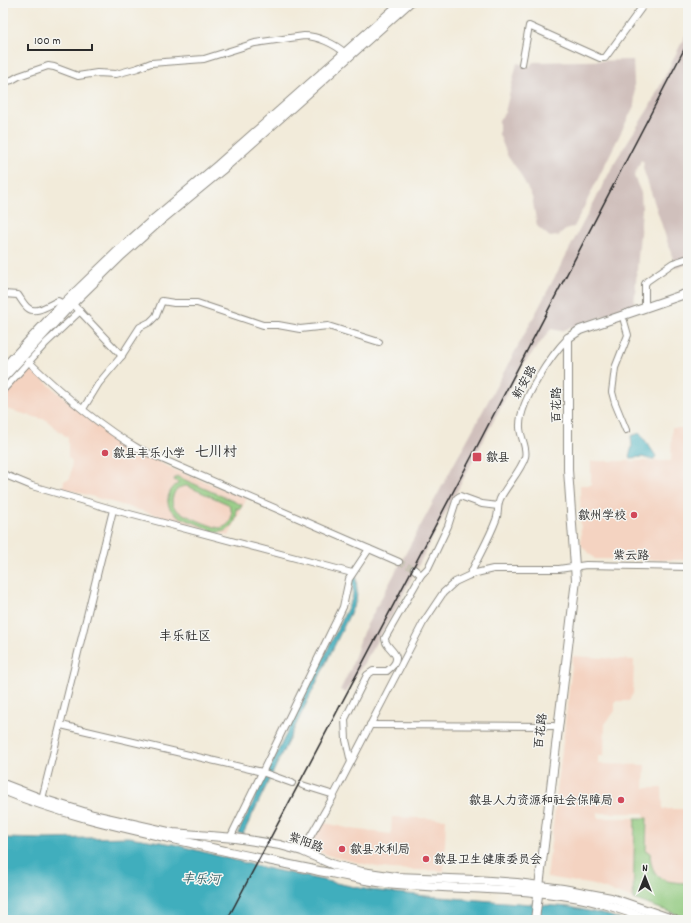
<svg xmlns="http://www.w3.org/2000/svg" width="691" height="923" font-family="Dekko,'LXGW WenKai TC',sans-serif">
  <style>
    .built { fill: #f4d3c1; fill-rule: evenodd }
    .industrial { fill: #d0c0bc }
    .green { fill: #8ec87c; stroke: #5c7a54; fill-rule: evenodd }
    .water { fill: #40aebd; stroke: #366c74 }
    .lines { fill: none; stroke-linecap: round; stroke-linejoin: round }
    .minor-tunnel { stroke: #cac5b7; stroke-width: 6; stroke-dasharray: 6 3; stroke-linecap: butt }
    .minor-casing { stroke: #8e8b82; stroke-width: 8 }
    .major-casing { stroke: #8e8b82; stroke-width: 10 }
    .minor { stroke: #fff; stroke-width: 6 }
    .major { stroke: #fff; stroke-width: 8 }
    .rail { stroke: #2b2b2b; stroke-width: 1.5 }
    .poi-dot { fill: #d1495b; stroke: #f6f6f2; stroke-width: 1.5 }
    .labels { text-anchor: middle; stroke-width: 3; stroke-linejoin: round; paint-order: stroke }
    .street-label { font-size: 12px; fill: #2b2b2b; stroke: #f6f6f2 }
    .poi-label { font-size: 12px; fill: #2b2b2b; stroke: #f6f6f2; text-anchor: start }
    .neighbourhood-label { font-size: 13px; fill: #2b2b2b; stroke: #f6f6f2 }
    .water-label { font-size: 13px; font-style: italic; fill: #335f65; stroke: #f6f6f2 }
    .quarter-label { font-size: 14px; fill: #2b2b2b; stroke: #f6f6f2 }
  </style>
  <rect width="100%" height="100%" fill="#f6f6f2"/>
  <filter id="ink" filterUnits="userSpaceOnUse"><feTurbulence type="fractalNoise" baseFrequency=".025" numOctaves="2"/><feDisplacementMap in="SourceGraphic" scale="8" xChannelSelector="R" yChannelSelector="G"/><feConvolveMatrix kernelMatrix="1 2 1 2 8 2 1 2 1" color-interpolation-filters="sRGB"/></filter>
  <filter id="wash" filterUnits="userSpaceOnUse"><feTurbulence type="fractalNoise" baseFrequency=".012" numOctaves="4" result="noise"/><feDisplacementMap in="SourceGraphic" scale="16" xChannelSelector="R" yChannelSelector="G"/><feGaussianBlur stdDeviation="0.9" result="paint"/><feColorMatrix in="noise" values="0 0 0 0 0 0 0 0 0 0 0 0 0 0 0 0 0 1.4 0 .05"/><feComposite in="paint" operator="in"/></filter>
  <g filter="url(#wash)">
    <rect width="100%" height="100%" fill="#f2ebda"/>
    <!-- built -->
    <g class="built">
      <polygon points="27,366 101,429 135,450 177,471 247,498 229,536 63,488 64,481 70,479 72,461 68,457 68,438 46,420 3,408 3,393"/>
      <polygon points="672,428 688,428 688,560 595,559 581,545 580,485 591,485 591,461 671,461"/>
      <path d="M573,656L634,660L633,693L629,701H615V711L605,724L604,756H598V764L645,765L644,788H662L663,809H688V918L594,885L547,877ZM597,813H644V818H598Z"/>
      <polygon points="392,817 446,819 444,871 390,869 377,867 331,856 308,848 309,844 321,822 351,829 391,834"/>
    </g>
    <!-- industrial -->
    <g class="industrial">
      <polygon points="688,30 688,264 676,268 643,168 644,162 641,160 634,176 641,193 642,209 634,306 561,331 551,329 522,366 394,612 346,693 340,690 351,668 363,632 538,309 616,160 649,108"/>
      <polygon points="633,60 635,104 574,227 568,228 558,236 550,237 537,226 532,197 518,170 508,157 499,134 499,121 505,112 517,63 530,66 533,62"/>
    </g>
    <!-- green -->
    <g class="green">
      <path d="M176,476L242,505L240,509L236,508C239,520 230,534 216,532C210,531 203,526 197,524C190,521 180,518 174,513C163,504 168,489 179,483L174,480ZM187,486L228,504C235,513 232,526 220,528C214,528 181,514 177,510C173,507 171,501 173,496C175,489 181,486 187,486Z"/>
      <path d="M635,818H647L646,851L650,852C651,881 664,882 688,883V916L684,917L633,899Z"/>
    </g>
    <!-- water -->
    <g class="water">
      <polygon points="640,433 656,456 654,459 649,459 642,457 631,458 629,456 632,447 631,436"/>
      <polygon points="356,576 357,592 356,601 243,834 238,833 352,599 353,592 352,580"/>
      <polygon points="129,837 173,844 261,867 369,890 426,896 570,907 607,915 622,920 219,920 213,918 204,920 3,920 3,838 45,839"/>
    </g>
  </g>
  <g filter="url(#ink)">
    <g class="lines">
      <!-- minor-tunnel -->
      <polyline class="minor-tunnel" points="399,562 414,569"/>
      <defs>
        <g id="minor">
          <polyline points="522,64 529,26 600,58 605,58 645,3"/>
          <path d="M3,82L12,80L19,76L48,66L54,67L78,76L97,73L116,74L138,68L151,63L204,59L255,43L304,36C318,36 335,44 345,53"/>
          <path d="M3,294L18,295C21,299 24,305 28,308C36,315 50,304 58,301L63,304"/>
          <polyline points="72,303 122,356"/>
          <polyline points="645,308 645,284 647,281 673,263 688,258"/>
          <polyline points="624,321 628,335 615,368 612,392 615,403 626,430"/>
          <path d="M28,361C62,394 98,425 139,449L399,562"/>
          <polyline points="3,390 46,343 80,311"/>
          <polyline points="83,409 99,383 120,358 140,327 150,322 156,316 162,301 174,303 197,303 263,325 278,325 300,329 328,326 379,342"/>
          <polyline points="3,474 32,486 122,512 352,573"/>
          <polyline points="414,569 421,575"/>
          <path d="M470,575C478,557 489,539 496,520C499,513 497,506 500,499C506,486 521,471 525,457C528,447 519,436 520,425C520,401 551,355 568,338"/>
          <polyline points="61,725 262,772 292,783"/>
          <polyline points="370,725 553,726"/>
          <path d="M351,762L346,740L345,719L367,675L373,671H387C409,654 384,650 385,638L421,575L428,568L448,526L457,498L460,496L482,504L498,506"/>
          <polyline points="302,785 334,795"/>
          <polyline points="42,799 113,510"/>
          <polyline points="230,838 343,607 349,579 369,549"/>
          <polyline points="302,851 333,797 423,623 443,593 455,582 472,574 493,569 559,569 586,565 688,567"/>
        </g>
        <g id="major">
          <polyline points="568,338 580,330 688,293"/>
          <polyline points="3,369 62,305 118,251 155,218 218,165 401,3"/>
          <polyline points="3,378 67,309 122,255 159,222 222,170 409,3"/>
          <polyline points="3,784 42,799 93,815 173,833 235,838 280,845 302,851 334,865 362,872 396,877 476,880 517,883 563,889 611,898 675,920"/>
          <path d="M3,790C65,816 130,829 195,844C236,854 278,862 319,871C339,874 358,879 378,882C441,890 505,886 568,896C596,900 623,910 651,920"/>
          <polyline points="535,920 576,580 568,470 568,338"/>
        </g>
      </defs>
      <!-- minor casing -->
      <use href="#minor" class="minor-casing"/>
      <!-- major casing -->
      <use href="#major" class="major-casing"/>
      <!-- minor -->
      <use href="#minor" class="minor"/>
      <!-- major -->
      <use href="#major" class="major"/>
      <!-- rail -->
      <polyline class="rail" points="227,920 472,456 688,42"/>
    </g>
  </g>
  <!-- markers -->
  <g class="poi-dot">
    <circle cx="105" cy="453" r="4"/>
    <rect x="472" y="452" width="10" height="10" rx="2"/>
    <circle cx="634" cy="515" r="4"/>
    <circle cx="621" cy="800" r="4"/>
    <circle cx="342" cy="849" r="4"/>
    <circle cx="426" cy="859" r="4"/>
  </g>
  <g class="labels">
    <!-- street labels -->
    <g class="street-label">
      <text transform="translate(524 382) rotate(-61)" y="4">新安路</text>
      <text transform="translate(556 405) rotate(-90)" y="4">百花路</text>
      <text transform="translate(631 555) rotate(1)" y="4">紫云路</text>
      <text transform="translate(540 731) rotate(-83)" y="4">百花路</text>
      <text transform="translate(306 842) rotate(20)" y="4">紫阳路</text>
    </g>
    <!-- poi labels -->
    <g class="poi-label">
      <text x="113" y="457">歙县丰乐小学</text>
      <text x="486" y="461">歙县</text>
      <text x="626" y="519" text-anchor="end">歙州学校</text>
      <text x="613" y="804" text-anchor="end">歙县人力资源和社会保障局</text>
      <text x="350" y="853">歙县水利局</text>
      <text x="434" y="863">歙县卫生健康委员会</text>
    </g>
    <!-- neighbourhood labels -->
    <g class="neighbourhood-label">
      <text x="185" y="640">丰乐社区</text>
    </g>
    <!-- water labels -->
    <g class="water-label">
      <text transform="translate(201 878) rotate(2)" y="5">丰乐河</text>
    </g>
    <!-- quarter labels -->
    <g class="quarter-label">
      <text x="216" y="456">七川村</text>
    </g>
  </g>
  <!-- margin -->
  <rect width="691" height="923" fill="none" stroke="#f6f6f2" stroke-width="16"/>
  <!-- north arrow -->
  <g transform="translate(645 877)" stroke="#f6f6f2" stroke-width="3" paint-order="stroke">
  <path d="M0-3L7 15L0 10L-7 15Z" fill="#2b2b2b"/>
  <text y="-6" font-size="11" font-weight="bold" text-anchor="middle" fill="#2b2b2b">N</text>
  </g>
  <!-- scale -->
  <path d="M28 44v6h64v-6" fill="none" stroke="#2b2b2b" stroke-width="2"/>
  <text x="34" y="44" font-size="12" fill="#2b2b2b" stroke="#f6f6f2" stroke-width="3" paint-order="stroke">100 m</text>
</svg>
